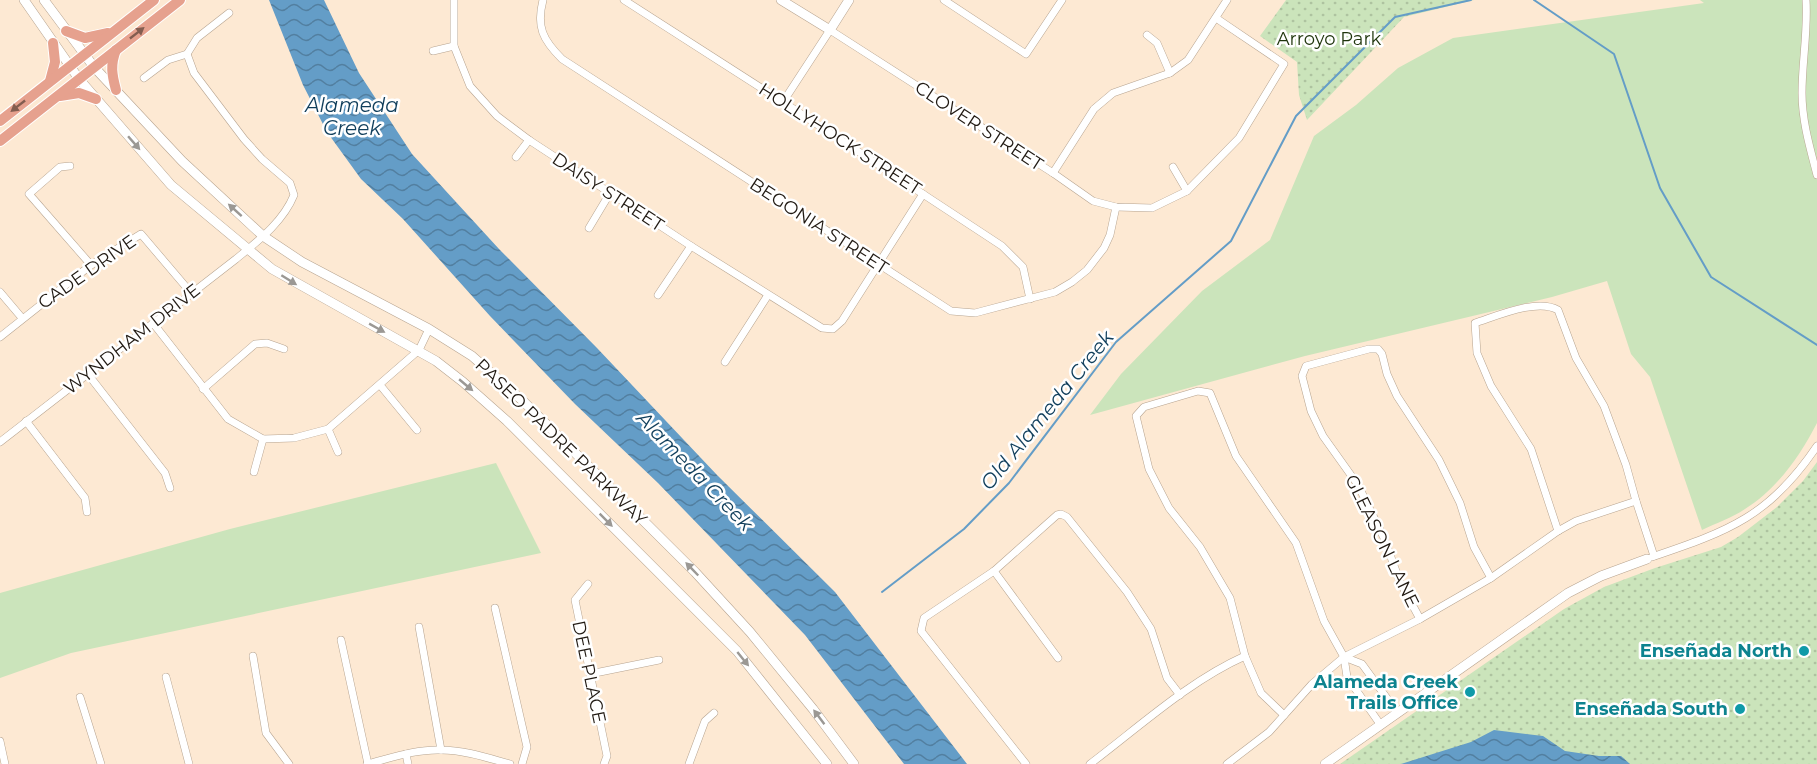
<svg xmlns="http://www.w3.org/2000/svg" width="1817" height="764" font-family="Montserrat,sans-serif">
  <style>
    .green { fill: #cbe4bb }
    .park { fill: url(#park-dots) }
    .water { fill: url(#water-waves) }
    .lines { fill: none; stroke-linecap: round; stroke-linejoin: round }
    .stream { stroke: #649dc7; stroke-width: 2 }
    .street-casing { stroke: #b7a490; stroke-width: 8 }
    .secondary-casing { stroke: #b7a490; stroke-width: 10 }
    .primary-casing { stroke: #fff; stroke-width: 12 }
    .street { stroke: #fff; stroke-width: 7 }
    .secondary { stroke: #fff; stroke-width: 9 }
    .primary { stroke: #e6a18e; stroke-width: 10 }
    .oneway { fill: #835d50 }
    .oneway2 { fill: #9b9894 }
    .culture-dot { fill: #0f9aa8; stroke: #fff; stroke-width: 2 }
    .labels { text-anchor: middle; stroke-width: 5; stroke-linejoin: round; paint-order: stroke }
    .park-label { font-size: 18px; fill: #1f350c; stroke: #fff }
    .street-label { font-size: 18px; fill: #201912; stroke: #fff }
    .culture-label { font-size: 18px; font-weight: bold; fill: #0d838f; stroke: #fff; text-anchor: end }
    .water-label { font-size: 20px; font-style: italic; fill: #103e5b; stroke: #fff }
  </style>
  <defs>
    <pattern id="park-dots" width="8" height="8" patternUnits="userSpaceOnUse" patternTransform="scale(1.5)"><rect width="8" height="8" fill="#cbe4bb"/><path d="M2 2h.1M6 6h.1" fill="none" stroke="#aec3a0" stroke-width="1.8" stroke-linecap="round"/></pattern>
    <pattern id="water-waves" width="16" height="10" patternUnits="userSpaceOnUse" patternTransform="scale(1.5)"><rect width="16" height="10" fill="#649dc7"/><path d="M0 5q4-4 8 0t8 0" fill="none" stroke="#527fa0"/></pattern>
  </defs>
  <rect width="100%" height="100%" fill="#fde9d3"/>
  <!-- green -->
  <g class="green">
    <path d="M1700,0H1817V423C1800,456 1777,489 1745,509C1732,518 1716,523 1702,530L1650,377L1631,354L1607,281L1552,297L1305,356L1090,415L1121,374L1202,291L1270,240L1314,136L1356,105L1398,68L1453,38L1704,3Z"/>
    <polygon points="496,463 541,553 71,653 0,678 0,593 230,529"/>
  </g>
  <!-- park -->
  <g class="park">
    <polygon points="1286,0 1474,0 1404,17 1307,120 1299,95 1297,62 1260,36"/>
    <polygon points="1817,462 1817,764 1340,764 1564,609 1604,587 1655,568 1721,547 1738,537 1777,507 1803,481"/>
  </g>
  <!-- water -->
  <g class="water">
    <polygon points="269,0 324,0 359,73 412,154 499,249 597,348 717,475 835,592 967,764 904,764 805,635 658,483 575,404 490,316 403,219 361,179 327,132 303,85"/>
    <polygon points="1494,730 1543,736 1565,751 1599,756 1621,756 1630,764 1401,764 1471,742"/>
  </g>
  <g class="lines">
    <!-- stream -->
    <g class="stream">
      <polyline points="1534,0 1614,54 1660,188 1711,277 1817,345"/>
      <polyline points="882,592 964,529 1009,483 1116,342 1231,241 1296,116 1395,17 1471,0"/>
    </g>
    <defs>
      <g id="street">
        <polyline points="454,0 454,46 470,86 497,116 529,140 691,246 822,328 833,329 842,321 923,194"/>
        <path d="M543,0C536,27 543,40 562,59L951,311L975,313L1055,292L1072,282L1087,270L1104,248L1110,235L1116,207"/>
        <polyline points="624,0 783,102 1002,246 1023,267 1030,299"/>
        <polyline points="944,0 1026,54 1062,0"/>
        <path d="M1806,0C1808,31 1802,62 1802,93C1802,121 1810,148 1817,175"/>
        <polyline points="1147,35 1157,43 1170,73"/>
        <polyline points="433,51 454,46"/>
        <polyline points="144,78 168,60 187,54 197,38 229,13"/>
        <polyline points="783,102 830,30 1053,173 1093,201 1116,207 1152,208 1187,191 1239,138 1284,64 1216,18"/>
        <polyline points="516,157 529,140"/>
        <polyline points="70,166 60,167 29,194 91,265"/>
        <polyline points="1173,167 1187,191"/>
        <polyline points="1053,173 1094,109 1113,93 1170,73 1188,60 1227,0"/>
        <polyline points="589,228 610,193"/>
        <polyline points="0,292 22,318"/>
        <polyline points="658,295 691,246"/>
        <polyline points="153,323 228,419 263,439 294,438 328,429 419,350 429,329"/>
        <polyline points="0,337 91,265 141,234 192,294"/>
        <polyline points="725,362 768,295"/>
        <polyline points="87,373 165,473 170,488"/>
        <polyline points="380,385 417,430"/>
        <polyline points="203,389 255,344 267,343 284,349"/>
        <polyline points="26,421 85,498 87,512"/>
        <polyline points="328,429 338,452"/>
        <path d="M0,442L236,259C258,241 283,222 294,195L290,183L262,159L244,139L194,73L187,54"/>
        <polyline points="254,472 263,439"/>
        <path d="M1558,531L1531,449L1491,386L1477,353L1475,323C1497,316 1537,298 1558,310L1576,358L1604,406L1626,465L1636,501L1654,556"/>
        <path d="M1652,557C1729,531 1770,516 1817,446"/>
        <polyline points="994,571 1058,658"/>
        <polyline points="588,584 575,600 607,756 604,764"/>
        <polyline points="495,608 527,747 522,764"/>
        <polyline points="1420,619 1400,582 1384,538 1358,485 1323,436 1311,411 1302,376 1306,366 1369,349 1378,349 1382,354 1387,374 1397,396 1439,460 1460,503 1474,547 1491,578"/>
        <polyline points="419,627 441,750"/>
        <polyline points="341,640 368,764"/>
        <polyline points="253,656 266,733 289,764"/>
        <polyline points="1344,657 1362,664 1397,712"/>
        <polyline points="590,674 659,660"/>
        <polyline points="166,677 189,764"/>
        <polyline points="80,697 101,764"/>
        <polyline points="1284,715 1261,693 1245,656 1230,598 1200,547 1169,508 1149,469 1136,416 1144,407 1198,391 1210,393 1236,456 1296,543 1324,621 1344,657 1347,677 1380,724"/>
        <polyline points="0,741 5,764"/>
        <polyline points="406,754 408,764"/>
        <path d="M367,764C391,758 416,749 441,750C464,750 488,758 510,764"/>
        <polyline points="689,764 705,721 714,713"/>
        <polyline points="1026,764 921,631 924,618 994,571 1057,515 1061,514 1067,517 1127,592 1151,629 1167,678 1180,695"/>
        <path d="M1090,764C1139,727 1189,681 1245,656"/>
        <polyline points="1227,764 1269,732 1312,684 1344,657 1420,619 1491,578 1558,531 1576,521 1636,501"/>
      </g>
      <g id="secondary">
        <polyline points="24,0 79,79 171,185 272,269 436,361 463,382 507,421 737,651 827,764"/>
        <polyline points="44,0 94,67 182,161 263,236 302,262 429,329 472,356 524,402 695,572 750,632 813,709 854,764"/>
        <polyline points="781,0 830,30 849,0"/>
        <polyline points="1325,764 1568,593 1601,576 1647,559"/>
      </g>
      <g id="primary">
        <polyline points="66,31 85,38 108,33"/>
        <path d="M116,50C110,65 112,75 116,90"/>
        <polyline points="50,81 55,62 53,43"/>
        <polyline points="60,96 79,93 96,99"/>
        <polyline points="0,121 154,0"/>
        <polyline points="0,141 180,0"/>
      </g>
    </defs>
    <!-- street casing -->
    <use href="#street" class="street-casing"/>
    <!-- secondary casing -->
    <use href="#secondary" class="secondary-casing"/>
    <!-- primary casing -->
    <use href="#primary" class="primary-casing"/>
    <!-- street -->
    <use href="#street" class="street"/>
    <!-- secondary -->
    <use href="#secondary" class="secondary"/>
    <!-- primary -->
    <use href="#primary" class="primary"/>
  </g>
  <!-- one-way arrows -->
  <defs><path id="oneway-solid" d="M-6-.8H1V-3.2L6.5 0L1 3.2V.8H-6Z" transform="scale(1.5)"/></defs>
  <g class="oneway">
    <use href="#oneway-solid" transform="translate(137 33) rotate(-38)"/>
    <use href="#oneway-solid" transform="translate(18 106) rotate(142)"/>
  </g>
  <g class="oneway2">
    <use href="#oneway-solid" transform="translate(134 143) rotate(49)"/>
    <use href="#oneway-solid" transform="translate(235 210) rotate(-138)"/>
    <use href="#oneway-solid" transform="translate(289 280) rotate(32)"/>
    <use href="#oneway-solid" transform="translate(377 328) rotate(29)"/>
    <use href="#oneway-solid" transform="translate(466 385) rotate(40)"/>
    <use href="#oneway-solid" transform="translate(606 520) rotate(45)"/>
    <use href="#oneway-solid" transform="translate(692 569) rotate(-134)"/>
    <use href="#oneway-solid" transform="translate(743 659) rotate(51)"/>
    <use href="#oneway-solid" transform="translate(819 717) rotate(-127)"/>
  </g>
  <!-- markers -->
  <g class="culture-dot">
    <circle cx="1804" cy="651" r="6"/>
    <circle cx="1470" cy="692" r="6"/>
    <circle cx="1740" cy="709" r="6"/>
  </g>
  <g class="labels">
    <!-- park labels -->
    <g class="park-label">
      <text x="1329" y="45">Arroyo Park</text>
    </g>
    <!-- street labels -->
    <g class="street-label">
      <text transform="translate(979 126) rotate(33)" y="6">CLOVER STREET</text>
      <text transform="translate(840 139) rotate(33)" y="6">HOLLYHOCK STREET</text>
      <text transform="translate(608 192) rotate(33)" y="6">DAISY STREET</text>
      <text transform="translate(819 226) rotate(33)" y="6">BEGONIA STREET</text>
      <text transform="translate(87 272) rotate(-35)" y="6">CADE DRIVE</text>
      <text transform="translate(132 339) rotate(-38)" y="6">WYNDHAM DRIVE</text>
      <text transform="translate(561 442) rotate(44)" y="6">PASEO PADRE PARKWAY</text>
      <text transform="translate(1382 541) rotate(64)" y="6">GLEASON LANE</text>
      <text transform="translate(589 672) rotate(78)" y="6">DEE PLACE</text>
    </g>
    <!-- culture labels -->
    <g class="culture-label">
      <text x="1792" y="657">Enseñada North</text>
      <text x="1458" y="688">Alameda Creek<tspan x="1458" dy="21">Trails Office</tspan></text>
      <text x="1728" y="715">Enseñada South</text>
    </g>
    <!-- water labels -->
    <g class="water-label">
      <text x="352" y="112">Alameda<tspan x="352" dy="23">Creek</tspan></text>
      <text transform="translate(1047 410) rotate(-51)" y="7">Old Alameda Creek</text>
      <text transform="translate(695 471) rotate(46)" y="7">Alameda Creek</text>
    </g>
  </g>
</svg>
